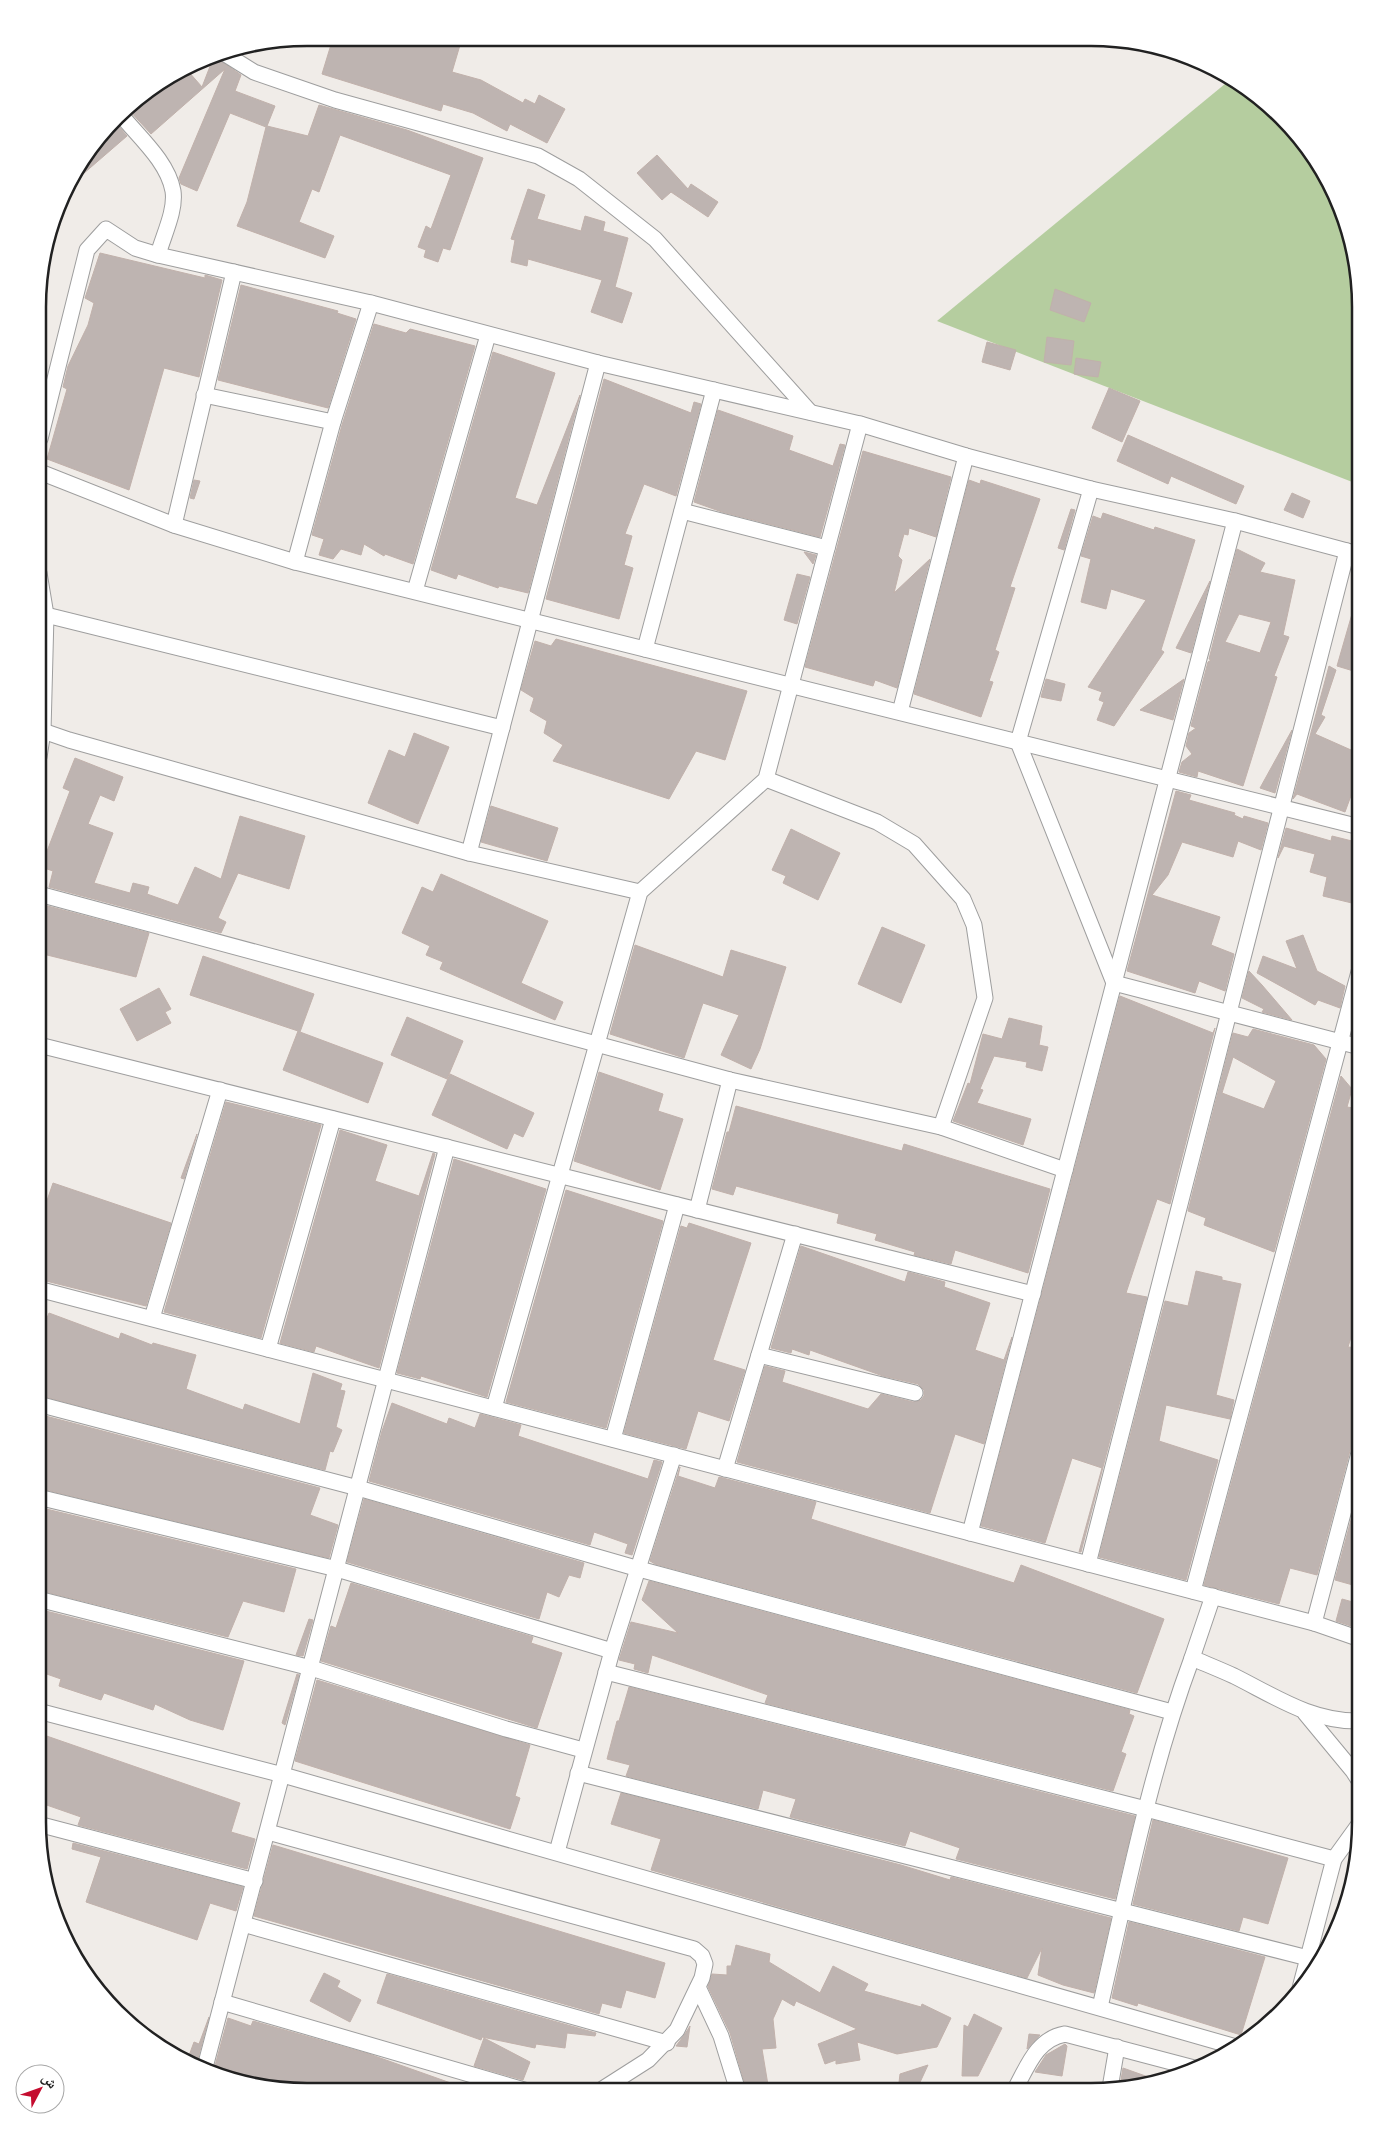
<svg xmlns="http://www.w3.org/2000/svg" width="1398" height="2129" font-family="Quicksand,'Noto Naskh Arabic',sans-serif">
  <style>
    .forest { fill: #b5cd9f }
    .building { fill: #beb4b1; stroke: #c1b1ab; fill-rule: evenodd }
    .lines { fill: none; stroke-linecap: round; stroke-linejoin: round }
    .minor-casing { stroke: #9e9e9e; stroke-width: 17 }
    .minor { stroke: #fff; stroke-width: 15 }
    .rim { fill: none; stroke: #212121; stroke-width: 2.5 }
  </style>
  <rect width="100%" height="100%" fill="#f0ece8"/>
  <!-- forest -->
  <polygon class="forest" points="1231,79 1255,93 1305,143 1340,204 1360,307 1360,485 937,321"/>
  <!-- building -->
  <g class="building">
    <polygon points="333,38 437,38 460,45 452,72 481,80 523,103 525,99 535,104 539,95 565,109 547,143 510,124 507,131 473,113 443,104 441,111 322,74"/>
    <polygon points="214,56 241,75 235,91 275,106 267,126 308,136 319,105 407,130 483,158 450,250 443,248 438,262 424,257 426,250 418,247 426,226 431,229 451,175 340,135 319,192 312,189 299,222 334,236 325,258 237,226 247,202 266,127 230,113 197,191 181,184 179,178 225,69 151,134 127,108 188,71 202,87"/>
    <polygon points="115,122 127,136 83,174 77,168"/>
    <polygon points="657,155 688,189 691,184 718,202 708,217 671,192 662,200 637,173"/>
    <polygon points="528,189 545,195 537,219 581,231 585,216 605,222 603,231 628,238 615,287 632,293 622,323 591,312 602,280 528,259 527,266 511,262 515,240 511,239"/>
    <polygon points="100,253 205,278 205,275 222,280 199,377 164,368 129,490 47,459 67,389 63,387 68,366 88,325 94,303 85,298"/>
    <polygon points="241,285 338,311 337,313 356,319 328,408 218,380"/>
    <polygon points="1055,289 1091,303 1084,322 1050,310"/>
    <polygon points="374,324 406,333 410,329 475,346 413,564 385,554 384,556 364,544 361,555 341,549 333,559 319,555 324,539 312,535 342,425"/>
    <polygon points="1047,337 1074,341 1071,365 1044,362"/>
    <polygon points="987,342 1016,350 1010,370 982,362"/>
    <polygon points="493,352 555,373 515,498 537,505 580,395 528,593 499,586 498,588 458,574 456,579 431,570"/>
    <polygon points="1076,358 1101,362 1098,377 1074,374"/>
    <polygon points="604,379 691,413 694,402 701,404 676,496 644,484 625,534 632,536 624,565 633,568 619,619 546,599"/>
    <polygon points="1109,388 1140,401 1122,442 1092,428"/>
    <polygon points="718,410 793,436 789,450 833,466 840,444 845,445 820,537 722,512 694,502"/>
    <polygon points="1128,435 1244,486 1236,504 1171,476 1168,484 1117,461"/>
    <polygon points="863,451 951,477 936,537 909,528 908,535 904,534 898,556 902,560 894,593 930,559 897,688 875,680 873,686 805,667"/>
    <polygon points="194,480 200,481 194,499 190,498"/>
    <polygon points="969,480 980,484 981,480 1040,499 1010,587 1015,588 995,650 999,652 989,681 993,682 981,717 914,694"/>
    <polygon points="1292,493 1310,501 1303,518 1284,510"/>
    <polygon points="1071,509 1075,510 1064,550 1058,548"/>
    <polygon points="1103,513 1154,530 1155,527 1195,540 1161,650 1164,652 1114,726 1097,720 1104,702 1099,700 1102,692 1088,687 1146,600 1111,589 1106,609 1081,602 1091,559 1081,556 1093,516 1101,519"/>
    <path d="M1237,549L1265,563L1260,572L1295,580L1283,635L1289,637L1274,676L1277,677L1243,786L1198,771L1197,777L1179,772L1182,762L1192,754L1186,746L1189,733L1196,728L1191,726L1208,662L1211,660L1209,659ZM1239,614L1271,622L1260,653L1225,642Z"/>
    <polygon points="804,552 816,555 813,564"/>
    <polygon points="797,574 810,577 797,624 784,620"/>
    <polygon points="1210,581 1191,653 1176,648"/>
    <polygon points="1356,600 1360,601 1360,673 1337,666"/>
    <polygon points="556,639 747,691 725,760 696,751 669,799 553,761 563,745 544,733 547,721 530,711 534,698 521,690 535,641 551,646"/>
    <polygon points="1329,666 1336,670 1321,715 1325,717 1315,734 1360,754 1360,771 1345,812 1297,794 1293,799"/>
    <polygon points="1046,679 1065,684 1061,701 1041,697"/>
    <polygon points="1184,679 1173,720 1140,710"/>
    <polygon points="1292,730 1275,793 1260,788"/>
    <polygon points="414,733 449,747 418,824 368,803 389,750 405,757"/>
    <polygon points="75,758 123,777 114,801 100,795 88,824 113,833 94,883 130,893 133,883 149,887 147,894 178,905 195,867 221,879 240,816 305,836 289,889 238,873 218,918 226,922 221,933 49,887 53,871 41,867 70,791 63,788"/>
    <polygon points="1176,791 1191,795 1189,800 1235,813 1234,815 1243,819 1244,816 1268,823 1261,850 1238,841 1233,857 1182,842 1168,875 1152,895 1220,917 1211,945 1234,954 1225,991 1199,981 1195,993 1127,971"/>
    <polygon points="491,806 558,828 547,861 481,842"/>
    <polygon points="1286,828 1331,841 1332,836 1360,843 1353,878 1360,879 1360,905 1323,896 1327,877 1310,872 1315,854 1284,846 1278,858"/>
    <polygon points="791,829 840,853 818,900 783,883 786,876 772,870"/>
    <polygon points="441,874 548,921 521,983 563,1002 555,1020 440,969 443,962 426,955 430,946 402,933 422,887 433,892"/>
    <polygon points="44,905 149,933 136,977 39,953 39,928"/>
    <polygon points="882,927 925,945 901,1003 858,984"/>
    <polygon points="1303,935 1317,971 1345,986 1340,1008 1318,1000 1315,1005 1257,973 1263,956 1297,969 1286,941"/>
    <polygon points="635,945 723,977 731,950 786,967 760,1049 751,1069 721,1055 739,1015 703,1003 684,1058 610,1034"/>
    <polygon points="203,956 314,994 300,1032 383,1063 368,1103 283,1070 298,1031 190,995"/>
    <polygon points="1249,971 1262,985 1292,1020 1262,1012 1264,1009 1242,998"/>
    <polygon points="159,988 171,1009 165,1012 171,1023 137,1041 120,1009"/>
    <polygon points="1120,996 1213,1033 1215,1028 1170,1204 1157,1199 1126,1293 1147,1297 1081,1552 1079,1552 1102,1468 1072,1458 1045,1543 981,1526"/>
    <polygon points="407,1017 463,1041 447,1079 391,1055"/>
    <polygon points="1009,1018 1042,1026 1039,1045 1048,1047 1042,1071 1026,1067 1027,1062 994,1056 980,1089 983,1090 977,1103 1031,1119 1023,1145 953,1121 968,1083 970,1084 983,1034 1002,1039"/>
    <path d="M1253,1029L1314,1045L1326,1059L1274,1252L1204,1225L1206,1218L1188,1211L1233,1033L1248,1037ZM1233,1057L1276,1081L1264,1109L1222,1093Z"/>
    <polygon points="599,1072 663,1094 658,1111 683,1119 660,1190 574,1161"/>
    <polygon points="450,1074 534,1113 523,1137 514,1133 507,1149 432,1115"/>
    <polygon points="1341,1076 1352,1089 1347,1107 1360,1109 1360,1308 1348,1347 1360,1348 1360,1440 1354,1442 1351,1447 1317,1575 1290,1568 1279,1604 1204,1585"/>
    <polygon points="226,1102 321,1125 261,1338 164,1312"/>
    <polygon points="736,1106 902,1151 904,1144 1050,1189 1028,1273 955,1250 951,1264 914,1255 915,1252 875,1240 877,1234 837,1223 839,1214 736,1186 733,1195 712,1189 727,1132 729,1132"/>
    <polygon points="340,1130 387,1145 375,1181 419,1196 433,1153 435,1154 379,1368 316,1346 314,1352 280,1343"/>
    <polygon points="197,1134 184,1179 181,1178"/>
    <polygon points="454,1159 546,1189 487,1397 421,1376 420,1379 397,1373"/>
    <polygon points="53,1183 171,1223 146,1306 38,1279 38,1227"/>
    <polygon points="566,1190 663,1221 606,1428 506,1402"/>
    <polygon points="689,1223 751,1243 713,1360 745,1370 729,1421 698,1411 686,1449 624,1433 681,1226 687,1228"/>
    <polygon points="801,1246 905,1282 908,1272 945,1282 944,1287 990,1303 975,1350 1004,1360 1012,1337 984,1444 955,1434 930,1513 737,1462 765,1366 785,1371 782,1382 868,1409 881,1394 913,1402 921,1400 924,1396 924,1390 918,1384 883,1376 810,1350 809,1355 792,1349 791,1353 771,1348"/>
    <polygon points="1196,1271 1222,1277 1222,1280 1241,1284 1216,1395 1234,1400 1230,1419 1166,1405 1159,1441 1218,1460 1186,1580 1099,1557 1165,1301 1188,1306"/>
    <polygon points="49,1313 119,1339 121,1333 152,1345 153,1343 196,1355 186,1389 243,1410 245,1404 300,1424 313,1373 342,1384 340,1390 345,1391 336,1427 342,1430 333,1452 330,1451 325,1470 38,1395 38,1341"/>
    <polygon points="392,1403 447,1424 449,1418 475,1428 480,1414 521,1425 518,1436 648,1479 654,1460 662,1462 632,1555 625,1553 628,1544 594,1532 590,1545 369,1481 382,1431"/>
    <polygon points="38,1414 320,1488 310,1515 338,1525 329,1558 38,1488"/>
    <polygon points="680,1467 678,1476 715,1488 719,1477 816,1502 811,1519 1014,1583 1021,1565 1164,1619 1137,1693 655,1564 650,1561"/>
    <polygon points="1360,1486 1360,1587 1335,1580"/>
    <polygon points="364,1499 584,1563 580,1578 569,1575 559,1597 547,1592 539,1619 347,1562"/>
    <polygon points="38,1507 296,1569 284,1612 243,1601 228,1637 38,1590"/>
    <polygon points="649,1581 1130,1710 1129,1714 1134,1716 1121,1752 1126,1754 1113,1791 765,1703 768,1695 652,1655 648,1673 634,1669 635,1664 619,1660 631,1622 678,1633 642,1600"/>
    <polygon points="351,1583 533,1637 531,1643 562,1653 537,1728 321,1661 331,1626 336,1628"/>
    <polygon points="1342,1599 1360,1604 1360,1629 1336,1621"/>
    <polygon points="38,1609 244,1661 223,1730 190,1720 155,1704 153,1710 104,1693 101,1700 59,1686 61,1679 38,1671"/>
    <polygon points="309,1619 313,1620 303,1656 296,1655"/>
    <polygon points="297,1674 299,1675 285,1725 282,1723"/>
    <polygon points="317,1680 530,1745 515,1796 520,1798 510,1829 295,1761"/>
    <polygon points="629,1687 1135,1816 1115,1899 956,1859 960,1848 910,1831 905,1846 790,1817 796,1799 763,1790 758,1809 626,1776 630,1765 607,1759 617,1721 619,1721"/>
    <polygon points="38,1733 240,1803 231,1832 255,1839 247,1869 78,1825 81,1817 38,1802"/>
    <polygon points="621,1793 901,1865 950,1880 951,1877 1111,1918 1094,1993 1063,1985 1038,1975 1042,1948 1027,1978 651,1870 661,1839 611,1824"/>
    <polygon points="1153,1820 1288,1858 1268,1924 1243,1917 1239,1931 1133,1904"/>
    <polygon points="73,1843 243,1887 236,1911 210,1903 197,1940 86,1902 101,1857 72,1849"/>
    <polygon points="273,1845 665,1963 655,1998 626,1990 621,2008 602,2003 599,2014 254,1916"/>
    <polygon points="1129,1922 1265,1957 1241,2035 1138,2003 1137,2006 1112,1998"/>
    <polygon points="736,1945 770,1954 769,1962 820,1993 833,1966 868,1984 864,1991 921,2007 922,2004 951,2018 937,2047 897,2054 857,2042 860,2060 836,2064 836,2060 825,2064 818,2044 857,2029 796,2001 794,2006 782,1999 773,2019 776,2048 762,2049 769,2091 747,2091 730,2033 708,1987 712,1974 727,1975 727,1966 731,1966"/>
    <polygon points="324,1973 340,1981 337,1987 361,2000 350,2022 310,2001"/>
    <polygon points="387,1974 596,2033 595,2036 567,2033 565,2048 536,2044 535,2048 482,2037 481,2040 377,2003"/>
    <polygon points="974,2014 1002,2028 978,2076 962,2076 964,2025 968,2027"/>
    <polygon points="209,2017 196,2066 187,2061 194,2042 199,2044"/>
    <polygon points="228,2018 251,2026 253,2021 369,2054 462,2087 461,2090 272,2089 213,2073"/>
    <polygon points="690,2026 687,2047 676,2046 685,2034"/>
    <polygon points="1029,2034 1040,2035 1027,2049"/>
    <polygon points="484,2038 530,2062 523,2080 474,2066"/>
    <polygon points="1065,2044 1067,2046 1062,2076 1035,2072 1046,2055"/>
    <polygon points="928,2065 916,2091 898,2091 900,2074"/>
    <polygon points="1123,2068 1154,2079 1120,2086"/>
    <polygon points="468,2083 490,2090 465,2090"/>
  </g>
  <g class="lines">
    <defs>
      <g id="minor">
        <polyline points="222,52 254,72 335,100 538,156 579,179 655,239 810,412"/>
        <path d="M121,115C139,137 168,162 173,191C176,211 163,236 158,255"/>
        <polyline points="204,395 333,422"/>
        <polyline points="40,439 87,250 106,229 135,248 158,255 371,303 598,363 860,424 966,456 1091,489 1235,521 1347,551 1360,558"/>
        <polyline points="40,472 174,525 295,562 1360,827"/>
        <polyline points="1091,489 1018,742 1114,983 1360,1047"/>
        <polyline points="682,511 827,548"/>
        <polyline points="174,525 234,272"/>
        <polyline points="295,562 333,422 371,303"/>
        <polyline points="415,591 488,335"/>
        <polyline points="46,615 502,728"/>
        <polyline points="645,649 714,390"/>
        <polyline points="900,712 966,456"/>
        <polyline points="43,731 69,740 469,853 640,892"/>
        <polyline points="39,757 43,731 46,615 39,573"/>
        <polyline points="766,779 877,822 914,844 963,899 974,925 985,998 941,1127"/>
        <polyline points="469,853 598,363"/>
        <polyline points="39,894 730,1080 941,1127 1065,1170"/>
        <polyline points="39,1045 1033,1294"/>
        <polyline points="697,1210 730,1080"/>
        <polyline points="38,1289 1314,1623 1360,1639"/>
        <polyline points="152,1318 220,1090"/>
        <polyline points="268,1349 333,1119"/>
        <polyline points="759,1355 915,1393"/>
        <polyline points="38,1404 358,1488 639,1569 1172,1712"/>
        <polyline points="494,1408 640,892 766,779 860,424"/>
        <polyline points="613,1439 677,1205"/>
        <polyline points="725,1469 795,1234"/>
        <polyline points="38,1497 337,1569 612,1651"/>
        <polyline points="970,1533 1235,521"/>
        <polyline points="1088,1564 1347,551"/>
        <polyline points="1193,1591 1360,968"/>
        <path d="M1213,1596L1192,1658C1206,1664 1221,1670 1234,1676C1276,1697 1312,1722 1360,1721"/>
        <polyline points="38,1599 311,1668 506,1729 583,1750"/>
        <polyline points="1314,1623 1360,1449"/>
        <polyline points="606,1672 1146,1809 1334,1859"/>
        <polyline points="38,1711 283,1775 1236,2047"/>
        <polyline points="1305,1713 1353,1771 1360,1782"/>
        <polyline points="578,1773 1308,1958"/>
        <polyline points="38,1824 255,1881"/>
        <polyline points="268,1832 694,1949 702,1956 705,1964 702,1978 677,2030 648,2060 601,2090"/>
        <polyline points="557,1852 612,1651 674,1455"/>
        <polyline points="243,1924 667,2043"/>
        <polyline points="698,1987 721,2036 738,2091"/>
        <polyline points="1299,1992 1334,1859 1360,1823"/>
        <polyline points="222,2002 524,2090"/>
        <path d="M1100,2007C1127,1890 1150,1771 1192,1658"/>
        <polyline points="204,2071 447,1147"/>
        <polyline points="1110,2088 1117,2047"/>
        <path d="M1014,2091C1027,2068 1036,2039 1065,2034L1198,2069"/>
      </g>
    </defs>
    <!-- minor casing -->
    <use href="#minor" class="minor-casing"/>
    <!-- minor -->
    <use href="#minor" class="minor"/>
  </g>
  <!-- crop -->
  <path d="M0 0H1398V2129H0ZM307 46H1091A261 261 0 0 1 1352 307V1822A261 261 0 0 1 1091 2083H307A261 261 0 0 1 46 1822V307A261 261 0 0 1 307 46Z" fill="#fff" fill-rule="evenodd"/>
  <path class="rim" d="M307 46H1091A261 261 0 0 1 1352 307V1822A261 261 0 0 1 1091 2083H307A261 261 0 0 1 46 1822V307A261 261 0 0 1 307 46Z"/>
  <!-- north arrow -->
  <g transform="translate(40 2089) rotate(49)"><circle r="24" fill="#ffffff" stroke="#a6a6a6"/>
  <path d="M0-4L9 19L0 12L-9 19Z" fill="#c50c2f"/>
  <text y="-8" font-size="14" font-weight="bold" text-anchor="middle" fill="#212121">ش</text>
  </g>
</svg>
